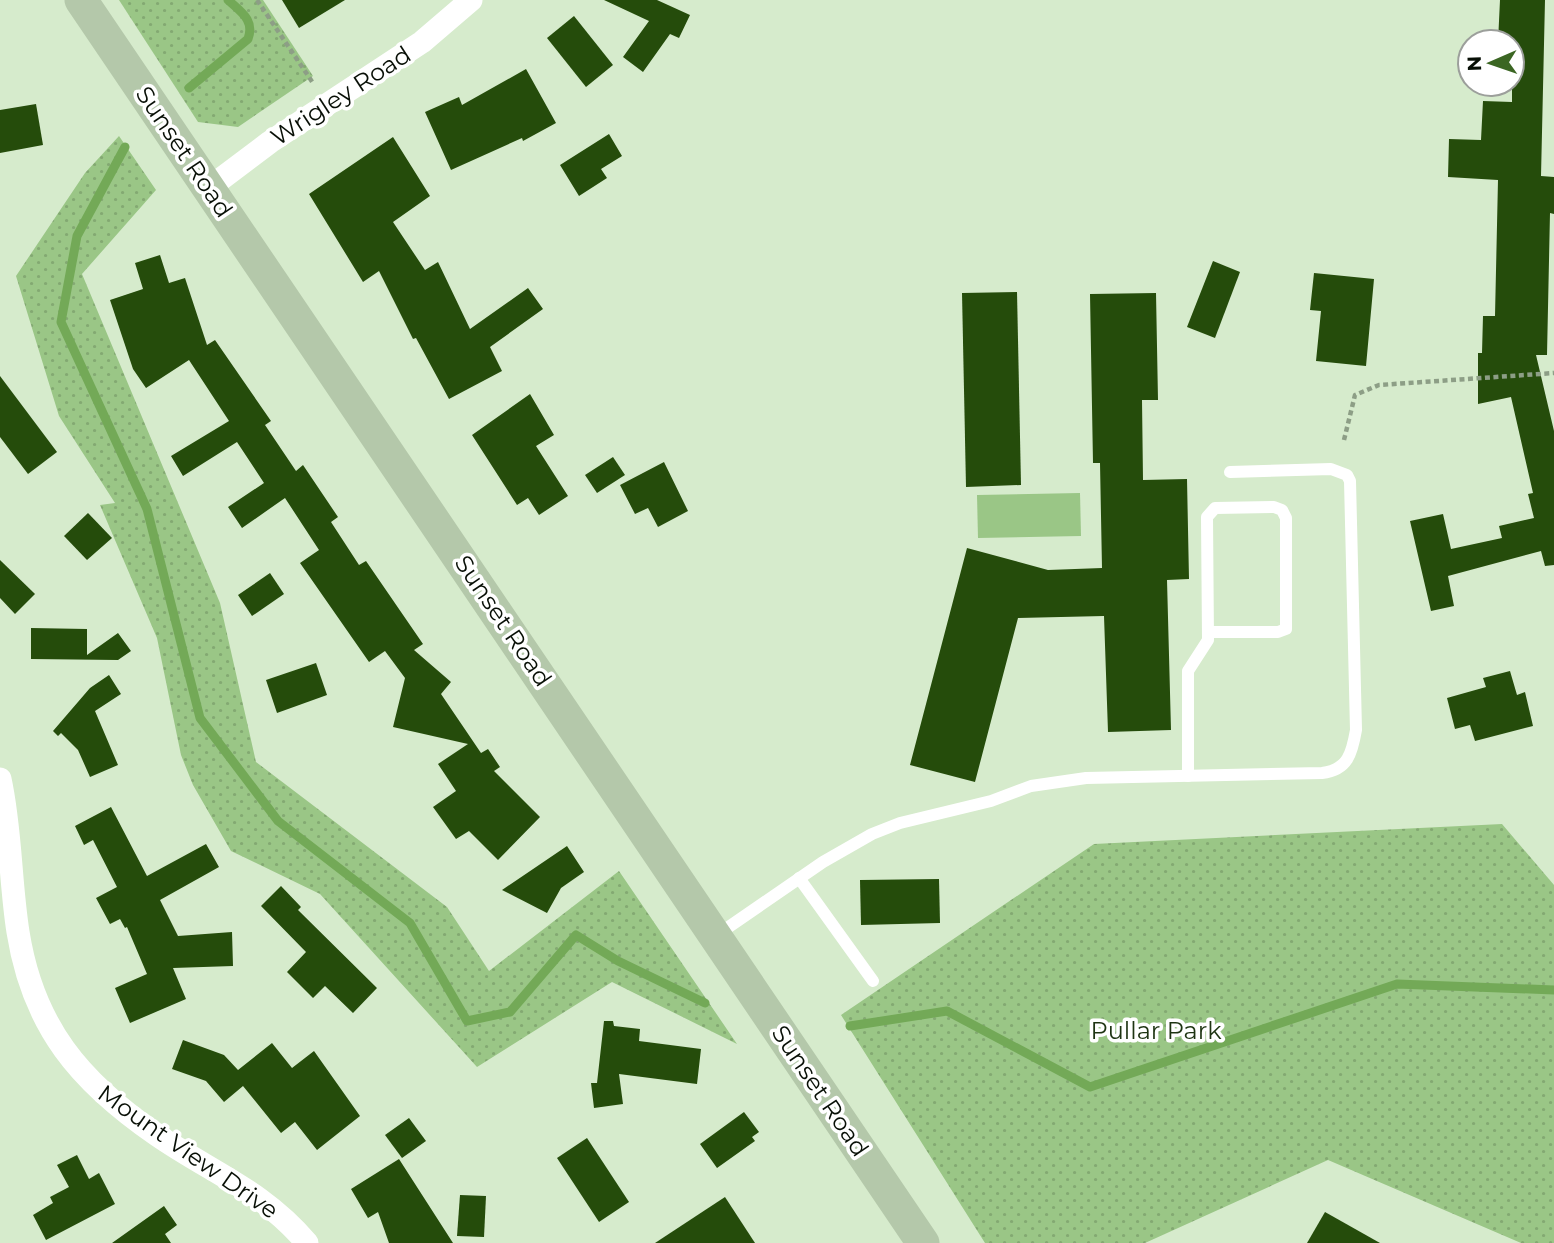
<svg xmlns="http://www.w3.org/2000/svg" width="1554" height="1243" font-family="Montserrat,sans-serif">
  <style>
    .park { fill: url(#park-dots) }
    .pitch { fill: #9ac686 }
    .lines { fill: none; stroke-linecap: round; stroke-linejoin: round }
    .stream { stroke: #73a957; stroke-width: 9 }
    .building { fill: #254c0b }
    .path { stroke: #8d9e86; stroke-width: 4.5; stroke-dasharray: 5 3.5; stroke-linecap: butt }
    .lane { stroke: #fff; stroke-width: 12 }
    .street { stroke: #fff; stroke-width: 23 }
    .secondary { stroke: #b4c8aa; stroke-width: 33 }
    .labels { text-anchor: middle; stroke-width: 7; stroke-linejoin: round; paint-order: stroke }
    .street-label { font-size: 24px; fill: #080f06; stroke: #fff }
    .park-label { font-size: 24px; fill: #1e3412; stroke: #fff }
  </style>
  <defs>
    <pattern id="park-dots" width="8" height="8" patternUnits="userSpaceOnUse" patternTransform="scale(1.75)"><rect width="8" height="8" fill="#9ac686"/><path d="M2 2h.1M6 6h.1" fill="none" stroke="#83a972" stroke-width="1.8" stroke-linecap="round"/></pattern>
  </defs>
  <rect width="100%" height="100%" fill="#d6ebcc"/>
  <!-- park -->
  <g class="park">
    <polygon points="119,0 263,0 313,76 238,127 198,122"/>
    <polygon points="119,136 156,190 82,274 220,603 256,762 447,907 489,971 619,871 737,1044 612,982 477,1067 320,894 231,851 193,785 181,755 157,638 100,505 115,503 59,416 16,276 85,173"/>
    <polygon points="1502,824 1554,885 1554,1243 1521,1243 1328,1160 1145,1243 985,1243 841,1015 1094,844"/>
  </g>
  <!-- pitch -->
  <polygon class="pitch" points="1080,493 1081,536 978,538 977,495"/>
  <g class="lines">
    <!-- stream -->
    <g class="stream">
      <path d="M189,88L248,39C255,20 241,12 228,0"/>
      <polyline points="125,147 77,236 61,322 147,509 200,718 278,821 410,923 467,1021 510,1012 576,935 618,961 705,1003"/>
      <polyline points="850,1026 947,1011 1090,1087 1397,984 1554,990"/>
    </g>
  </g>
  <!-- building -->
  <g class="building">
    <polygon points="282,0 345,0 299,28"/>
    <polygon points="604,0 657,0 690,15 679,38 670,34 643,72 623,57 649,21"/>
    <polygon points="1500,0 1545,0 1541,176 1554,177 1554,214 1550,213 1547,355 1536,355 1554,431 1554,565 1545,566 1541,551 1448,576 1454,606 1431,611 1410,521 1443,514 1451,549 1502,538 1499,526 1534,518 1528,494 1533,493 1511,397 1478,404 1478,353 1482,353 1483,316 1495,316 1498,180 1448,177 1449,139 1481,140 1483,101 1512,102 1512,42 1498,42"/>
    <polygon points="574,16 613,65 586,87 547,38"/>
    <polygon points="526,69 556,123 523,141 522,138 451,170 425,112 459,97 462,105"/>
    <polygon points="36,104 43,145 0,153 0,110"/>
    <polygon points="609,134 622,156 601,169 607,178 579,196 560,165"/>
    <polygon points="393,137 430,196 393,222 425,270 438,262 470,329 528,288 543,309 490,347 502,371 449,399 416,338 413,339 379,271 363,282 309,194"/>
    <polygon points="160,255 169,283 185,278 207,345 215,340 271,421 265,425 296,471 303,465 338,517 331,522 359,565 366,561 423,644 414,650 451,682 441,694 481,753 488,749 500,767 494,771 540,817 498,860 469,831 456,839 433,807 456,791 438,764 468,744 393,727 405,678 385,651 369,662 300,563 319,550 285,498 242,528 228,507 264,483 237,442 183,476 171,456 229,421 189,360 146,388 133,369 110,300 143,289 135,263"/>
    <polygon points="1213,261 1240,272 1215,338 1187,327"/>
    <polygon points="1314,273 1374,279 1366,366 1316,361 1321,311 1310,310"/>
    <polygon points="1017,292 1021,485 966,487 962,293"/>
    <polygon points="1156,293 1158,400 1142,400 1143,480 1187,479 1189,579 1167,580 1171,730 1108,732 1104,616 1018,618 975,782 910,765 967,548 1048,570 1102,568 1100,463 1093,463 1090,294"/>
    <polygon points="0,376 57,452 28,474 0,437"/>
    <polygon points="530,394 554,435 536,446 568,496 539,515 528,498 517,505 472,435"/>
    <polygon points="613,457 625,475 597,493 585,475"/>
    <polygon points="664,462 688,511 658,527 648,508 635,514 620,485"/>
    <polygon points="88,513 112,538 87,560 64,536"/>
    <polygon points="0,560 35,594 15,614 0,598"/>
    <polygon points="270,573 284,594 252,616 238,595"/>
    <polygon points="31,628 87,629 87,655 118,633 131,651 118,660 31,659"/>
    <polygon points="316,663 327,695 277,713 266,680"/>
    <polygon points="1510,671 1517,695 1525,692 1533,726 1475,741 1470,725 1455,729 1447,698 1486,687 1483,678"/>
    <polygon points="109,675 121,694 95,711 118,765 90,777 78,750 61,733 58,736 53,731 90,688"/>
    <polygon points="111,807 147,876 206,844 219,867 160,900 178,936 232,932 233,966 173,968 186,999 130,1023 115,988 147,974 127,927 125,928 120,919 110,924 96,898 117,887 93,840 84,845 75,826"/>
    <polygon points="567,846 584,872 561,888 547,913 502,890"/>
    <polygon points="939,879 940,923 861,925 860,880"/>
    <polygon points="281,886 301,907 298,910 377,988 353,1013 325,986 313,998 287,972 306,952 261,906"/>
    <polygon points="604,1021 613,1021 614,1026 640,1029 639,1041 701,1049 697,1084 619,1074 623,1104 594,1108 591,1083 597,1083"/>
    <polygon points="183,1040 224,1055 238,1070 272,1043 292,1068 314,1051 360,1116 317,1150 295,1122 281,1133 243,1086 224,1102 206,1081 172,1069"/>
    <polygon points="744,1112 759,1132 752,1137 755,1141 717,1168 700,1144"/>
    <polygon points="409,1118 426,1141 402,1158 385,1135"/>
    <polygon points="587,1138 629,1202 599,1222 557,1158"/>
    <polygon points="77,1155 89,1179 99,1173 115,1204 46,1240 33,1215 53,1203 50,1197 69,1187 57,1165"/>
    <polygon points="399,1159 453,1243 389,1243 378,1212 368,1218 351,1189"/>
    <polygon points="460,1195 486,1196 484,1237 457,1236"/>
    <polygon points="725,1197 755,1243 655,1243"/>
    <polygon points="164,1206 177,1225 165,1234 171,1243 112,1243"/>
    <polygon points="1325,1212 1380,1243 1307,1243"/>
  </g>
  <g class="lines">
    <!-- path -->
    <g class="path">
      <polyline points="257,0 313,83"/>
      <polyline points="1344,440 1355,395 1379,385 1554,373"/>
    </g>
    <!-- lane -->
    <g class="lane">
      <polyline points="1188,776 1188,671 1208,640 1207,517 1215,508 1274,507 1282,510 1286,518 1286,629 1278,632 1209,632"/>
      <polyline points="799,878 873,981"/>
      <path d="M717,935L823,862L872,834L900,823L991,801L1031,786L1086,778L1322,773C1348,770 1352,753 1356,730L1350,481L1347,475L1331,469L1230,472"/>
    </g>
    <!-- street -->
    <g class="street">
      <polyline points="209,188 270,142 422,42 471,0"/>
      <path d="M0,779C11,829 10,881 18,932C33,1027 80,1082 157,1135C212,1173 262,1190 307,1243"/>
    </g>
    <!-- secondary -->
    <polyline class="secondary" points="81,0 923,1243"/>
  </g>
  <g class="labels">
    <!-- street labels -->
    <g class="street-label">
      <text transform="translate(341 96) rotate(-33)" y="8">Wrigley Road</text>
      <text transform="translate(184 152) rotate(56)" y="8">Sunset Road</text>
      <text transform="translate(503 621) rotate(56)" y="8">Sunset Road</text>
      <text transform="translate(820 1091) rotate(56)" y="8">Sunset Road</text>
      <text transform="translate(188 1152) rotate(35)" y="8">Mount View Drive</text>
    </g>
    <!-- park labels -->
    <g class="park-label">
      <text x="1156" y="1039">Pullar Park</text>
    </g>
  </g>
  <!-- north arrow -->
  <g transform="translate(1491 63) rotate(268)"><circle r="33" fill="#ffffff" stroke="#9c9f9b" stroke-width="2"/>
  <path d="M0-5L12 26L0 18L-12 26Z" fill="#3b6623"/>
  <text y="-10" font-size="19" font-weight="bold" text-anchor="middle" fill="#080f06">N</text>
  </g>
</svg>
